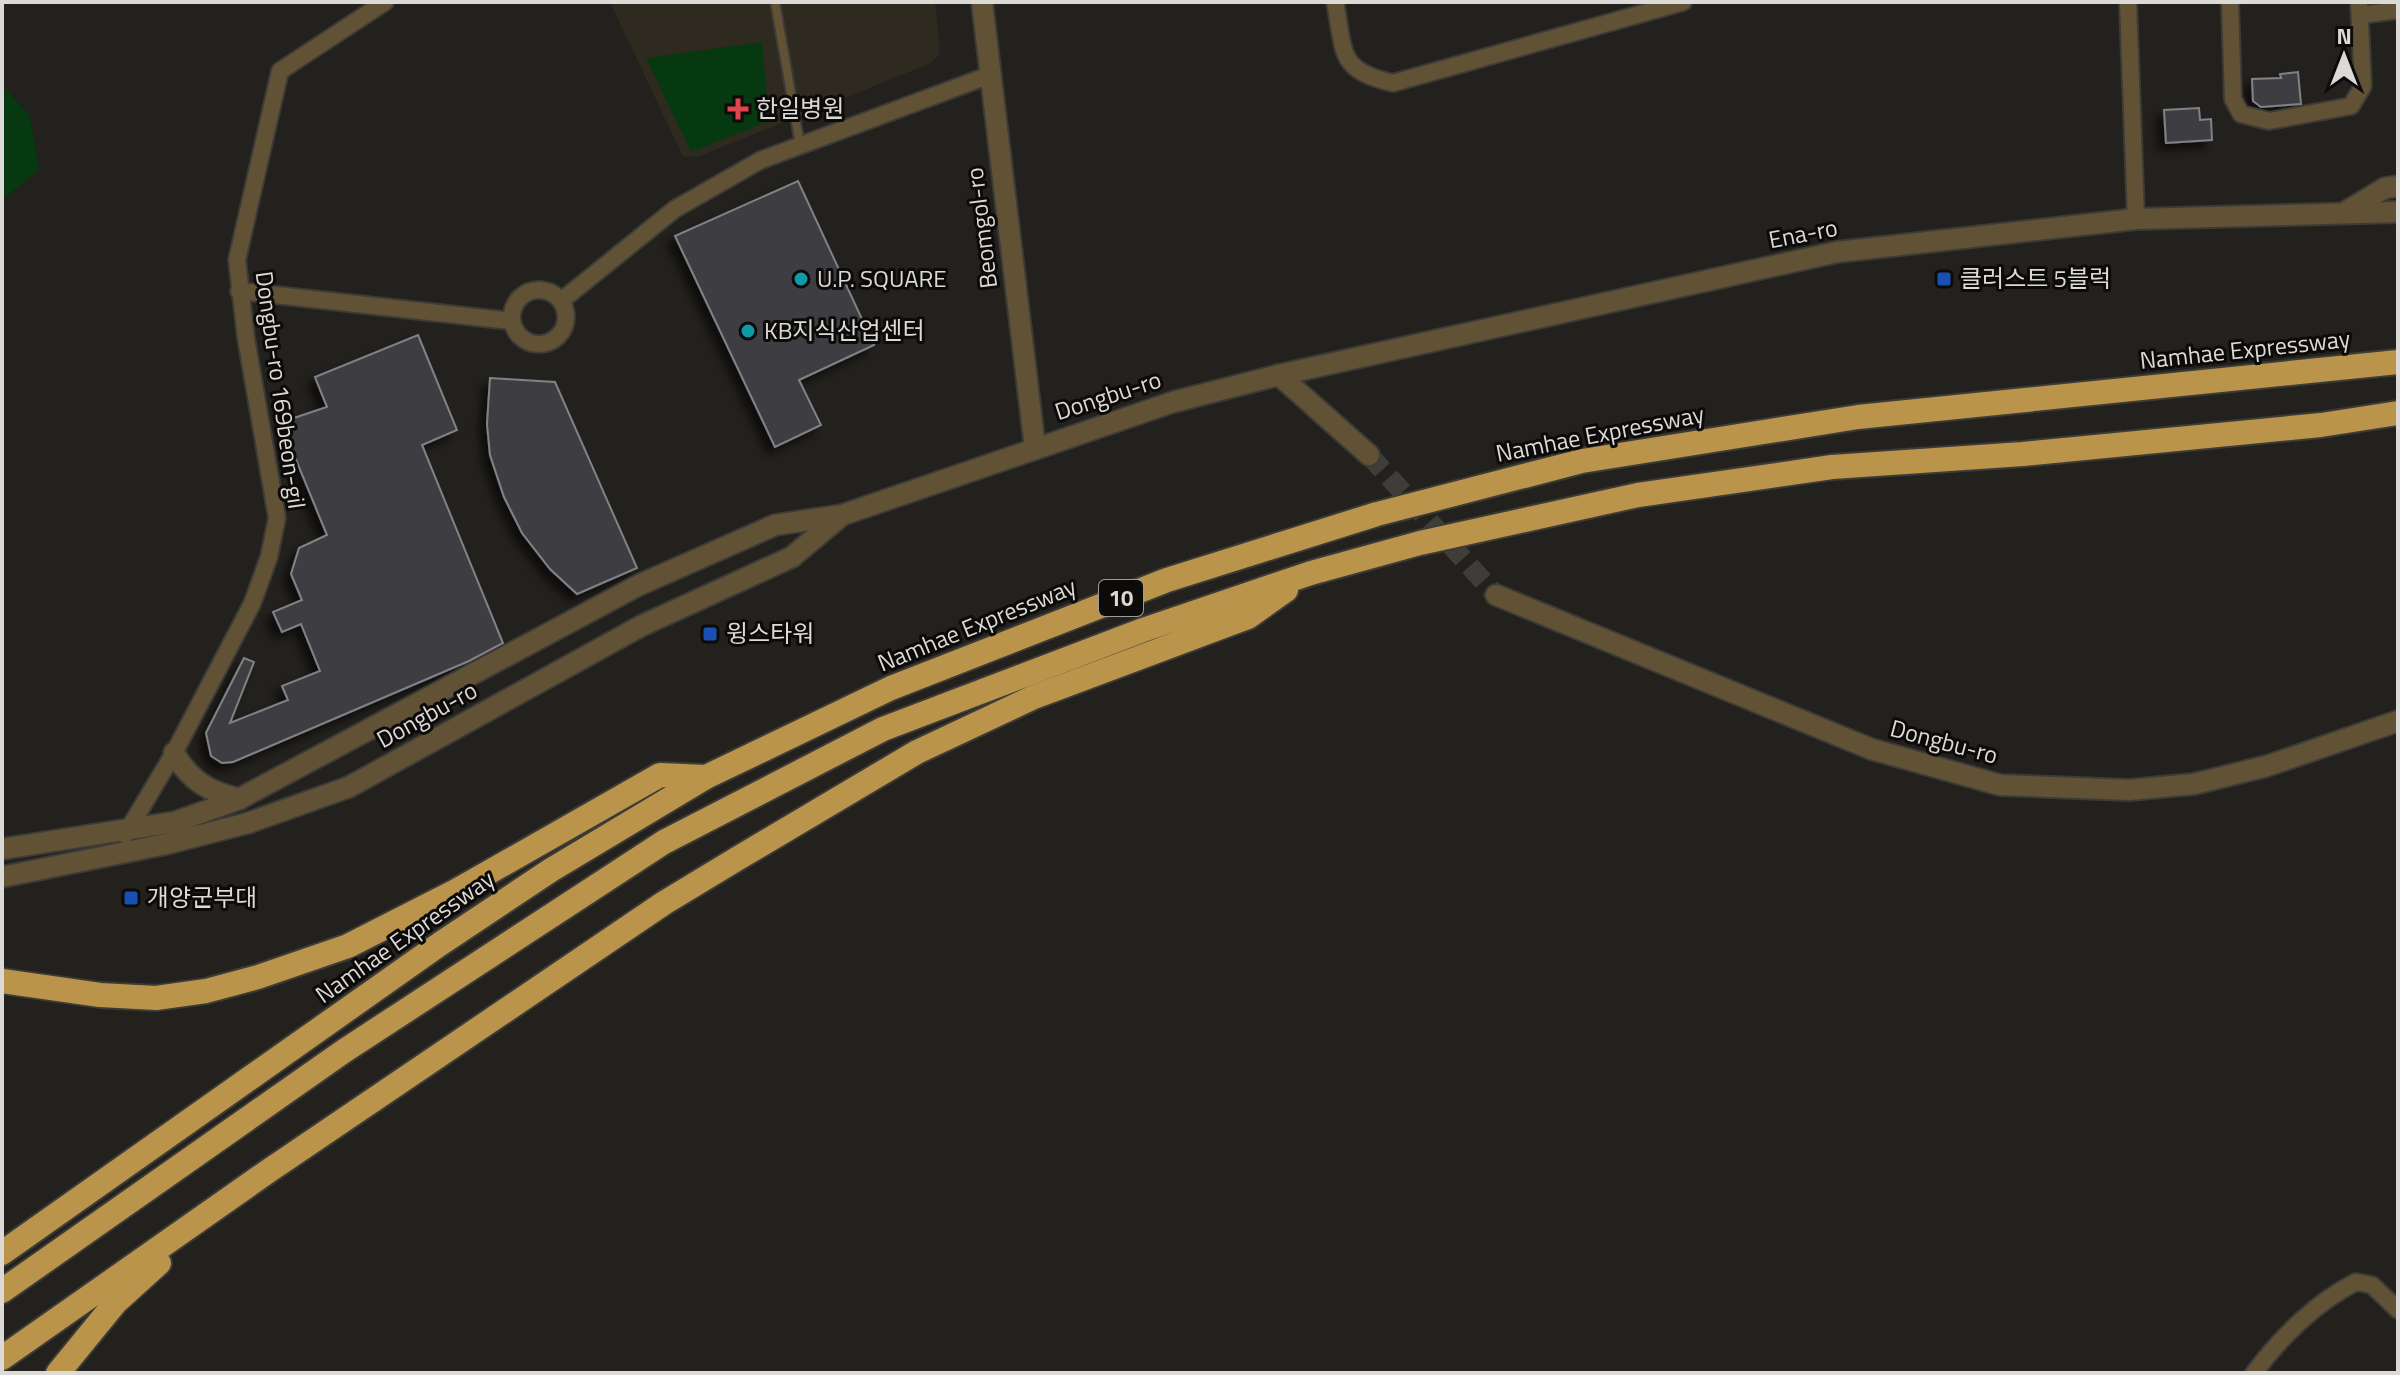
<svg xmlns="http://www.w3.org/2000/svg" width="2400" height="1375" font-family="'Titillium Web','Noto Sans KR',sans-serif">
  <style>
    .built { fill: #2e2a20 }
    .green { fill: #063910 }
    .building { fill: #3d3e43; stroke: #818187; stroke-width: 2; filter: url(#shadow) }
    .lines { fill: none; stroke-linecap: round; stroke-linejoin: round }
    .tertiary-tunnel { stroke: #3f3d39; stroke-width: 20; stroke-dasharray: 20 10; stroke-linecap: butt }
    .service-casing { stroke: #3d3b37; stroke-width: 12 }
    .minor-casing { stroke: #3d3b37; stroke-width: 20 }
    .tertiary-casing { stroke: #3d3b37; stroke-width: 24 }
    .motorway-casing { stroke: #3d3b37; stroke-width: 28 }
    .service { stroke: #615236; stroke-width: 8 }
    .minor { stroke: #615236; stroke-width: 16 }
    .tertiary { stroke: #615236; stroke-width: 20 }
    .motorway { stroke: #ba944b; stroke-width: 24 }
    .health-dot { fill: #e0444e; stroke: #0c0b09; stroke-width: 3 }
    .culture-dot { fill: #0f9aa8; stroke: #0c0b09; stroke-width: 3 }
    .transit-dot { fill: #1a4fb4; stroke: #0c0b09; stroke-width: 3 }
    .labels { text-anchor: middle; stroke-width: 6; stroke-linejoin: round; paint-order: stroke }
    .shield { fill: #0c0b09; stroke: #9d9c99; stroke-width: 2 }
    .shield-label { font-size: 22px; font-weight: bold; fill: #dbdad7 }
    .poi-label { font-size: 24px; fill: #dbdad7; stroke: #0c0b09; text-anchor: start }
    .street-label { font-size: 24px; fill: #dbdad7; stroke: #0c0b09 }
  </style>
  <defs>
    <filter id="shadow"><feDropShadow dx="-7" dy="7" stdDeviation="4" flood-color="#0009"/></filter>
  </defs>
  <rect width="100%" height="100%" fill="#23211d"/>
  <!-- built -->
  <polygon class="built" points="610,2 935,2 940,53 931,63 700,156 683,157"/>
  <!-- green -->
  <g class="green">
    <polygon points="762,42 769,121 691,152 646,58"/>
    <polygon points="2,85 30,116 39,170 2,199"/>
  </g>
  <!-- building -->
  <g class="building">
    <polygon points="2298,72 2301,104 2261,107 2253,101 2252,79 2281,78 2280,74"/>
    <polygon points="2199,108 2200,120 2211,119 2212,140 2166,143 2164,110"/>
    <polygon points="798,181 874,345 799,380 821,425 775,447 675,236"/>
    <polygon points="418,335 457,430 422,445 503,643 469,661 233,762 222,763 211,756 206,733 244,658 254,662 230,723 288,700 282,686 320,671 301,624 282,632 273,612 302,600 291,574 299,548 327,535 292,450 285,421 327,407 315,377"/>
    <polygon points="490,378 555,382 637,568 577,594 550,569 522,533 504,497 490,455 487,424"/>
  </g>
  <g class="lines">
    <!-- tertiary-tunnel -->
    <polyline class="tertiary-tunnel" points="1369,455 1496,595"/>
    <defs>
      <polyline id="service" points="775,2 800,145"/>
      <g id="minor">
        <path d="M1335,2C1345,53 1337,70 1393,83L1683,2"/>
        <polyline points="2128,2 2136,219"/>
        <polyline points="2230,2 2233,99 2241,114 2269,121 2351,106 2363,86 2359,2"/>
        <polyline points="2361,15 2398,10"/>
        <circle cx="539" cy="317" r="27"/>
        <polyline points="239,291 511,321"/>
        <polyline points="561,301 675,209 761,160 990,75"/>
        <polyline points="125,835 174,753 252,604 269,557 277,518 246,338 237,260 280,71 385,2"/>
        <path d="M2254,1373C2280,1338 2316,1302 2356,1282L2372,1285L2398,1310"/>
      </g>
      <g id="tertiary">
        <polyline points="982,2 1035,448"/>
        <polyline points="2347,211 2385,188 2398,186"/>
        <polyline points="1279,375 1369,455"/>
        <polyline points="1496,595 1871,749 2000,785 2129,790 2194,784 2267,766 2398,721"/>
        <path d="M174,753C190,781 209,792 240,799"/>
        <polyline points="2,849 175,822 237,800 639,585 775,525 842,515 1173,402 1279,375 1837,252 2136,219 2398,212"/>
        <polyline points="2,877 166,844 248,823 349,787 641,626 792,557 842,515"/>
      </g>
      <g id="motorway">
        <polyline points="2,981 100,995 156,998 206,991 258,977 348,946 456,891 660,775 706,777"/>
        <polyline points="2,1253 440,944 551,870 706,777 891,688 1167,580 1377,514 1582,461 1858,417 2398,362"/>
        <polyline points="2,1291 344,1051 664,842 883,729 1143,630 1311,573 1420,543 1638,495 1832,467 2023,454 2321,425 2398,413"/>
        <polyline points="2,1358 267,1172 664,903 740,857 917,752 1034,697 1248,617 1286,590"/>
        <polyline points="58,1373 116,1302 159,1263"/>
      </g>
    </defs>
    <!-- service casing -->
    <use href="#service" class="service-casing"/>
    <!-- minor casing -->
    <use href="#minor" class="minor-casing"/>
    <!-- tertiary casing -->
    <use href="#tertiary" class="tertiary-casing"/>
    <!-- motorway casing -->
    <use href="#motorway" class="motorway-casing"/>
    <!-- service -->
    <use href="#service" class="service"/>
    <!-- minor -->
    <use href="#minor" class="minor"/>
    <!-- tertiary -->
    <use href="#tertiary" class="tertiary"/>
    <!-- motorway -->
    <use href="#motorway" class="motorway"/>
  </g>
  <!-- markers -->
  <path class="health-dot" d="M734 97h8v8h8v8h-8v8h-8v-8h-8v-8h8z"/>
  <g class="culture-dot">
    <circle cx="801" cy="279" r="8"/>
    <circle cx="748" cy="331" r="8"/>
  </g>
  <g class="transit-dot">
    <rect x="1936" y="271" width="16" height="16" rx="4"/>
    <rect x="702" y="626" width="16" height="16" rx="4"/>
    <rect x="123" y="890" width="16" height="16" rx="4"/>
  </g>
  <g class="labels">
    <!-- shield labels -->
    <rect class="shield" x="1099" y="580" width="44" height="36" rx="6"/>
    <g class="shield-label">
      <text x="1121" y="606">10</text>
    </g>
    <!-- poi labels -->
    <g class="poi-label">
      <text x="756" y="117">한일병원</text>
      <text x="817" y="287">U.P. SQUARE</text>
      <text x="1960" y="287">클러스트 5블럭</text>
      <text x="764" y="339">KB지식산업센터</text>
      <text x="726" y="642">윙스타워</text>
      <text x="147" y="906">개양군부대</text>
    </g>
    <!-- street labels -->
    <g class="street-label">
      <text transform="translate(982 228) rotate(-97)" y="8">Beomgol-ro</text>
      <text transform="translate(1803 234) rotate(-11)" y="8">Ena-ro</text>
      <text transform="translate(2245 350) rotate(-6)" y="8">Namhae Expressway</text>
      <text transform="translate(280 390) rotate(82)" y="8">Dongbu-ro 169beon-gil</text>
      <text transform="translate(1108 396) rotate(-18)" y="8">Dongbu-ro</text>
      <text transform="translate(1600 434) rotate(-11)" y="8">Namhae Expressway</text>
      <text transform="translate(977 625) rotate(-22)" y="8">Namhae Expressway</text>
      <text transform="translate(427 715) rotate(-29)" y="8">Dongbu-ro</text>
      <text transform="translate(1944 742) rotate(15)" y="8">Dongbu-ro</text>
      <text transform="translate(405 937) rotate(-35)" y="8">Namhae Expressway</text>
    </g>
  </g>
  <!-- border -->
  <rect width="2400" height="1375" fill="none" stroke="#dbdad7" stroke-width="8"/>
  <!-- north arrow -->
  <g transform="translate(2344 56)" stroke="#0c0b09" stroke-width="6" paint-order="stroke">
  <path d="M0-6L14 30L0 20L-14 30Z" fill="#dbdad7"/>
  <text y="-12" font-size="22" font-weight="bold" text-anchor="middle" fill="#dbdad7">N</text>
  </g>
</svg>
